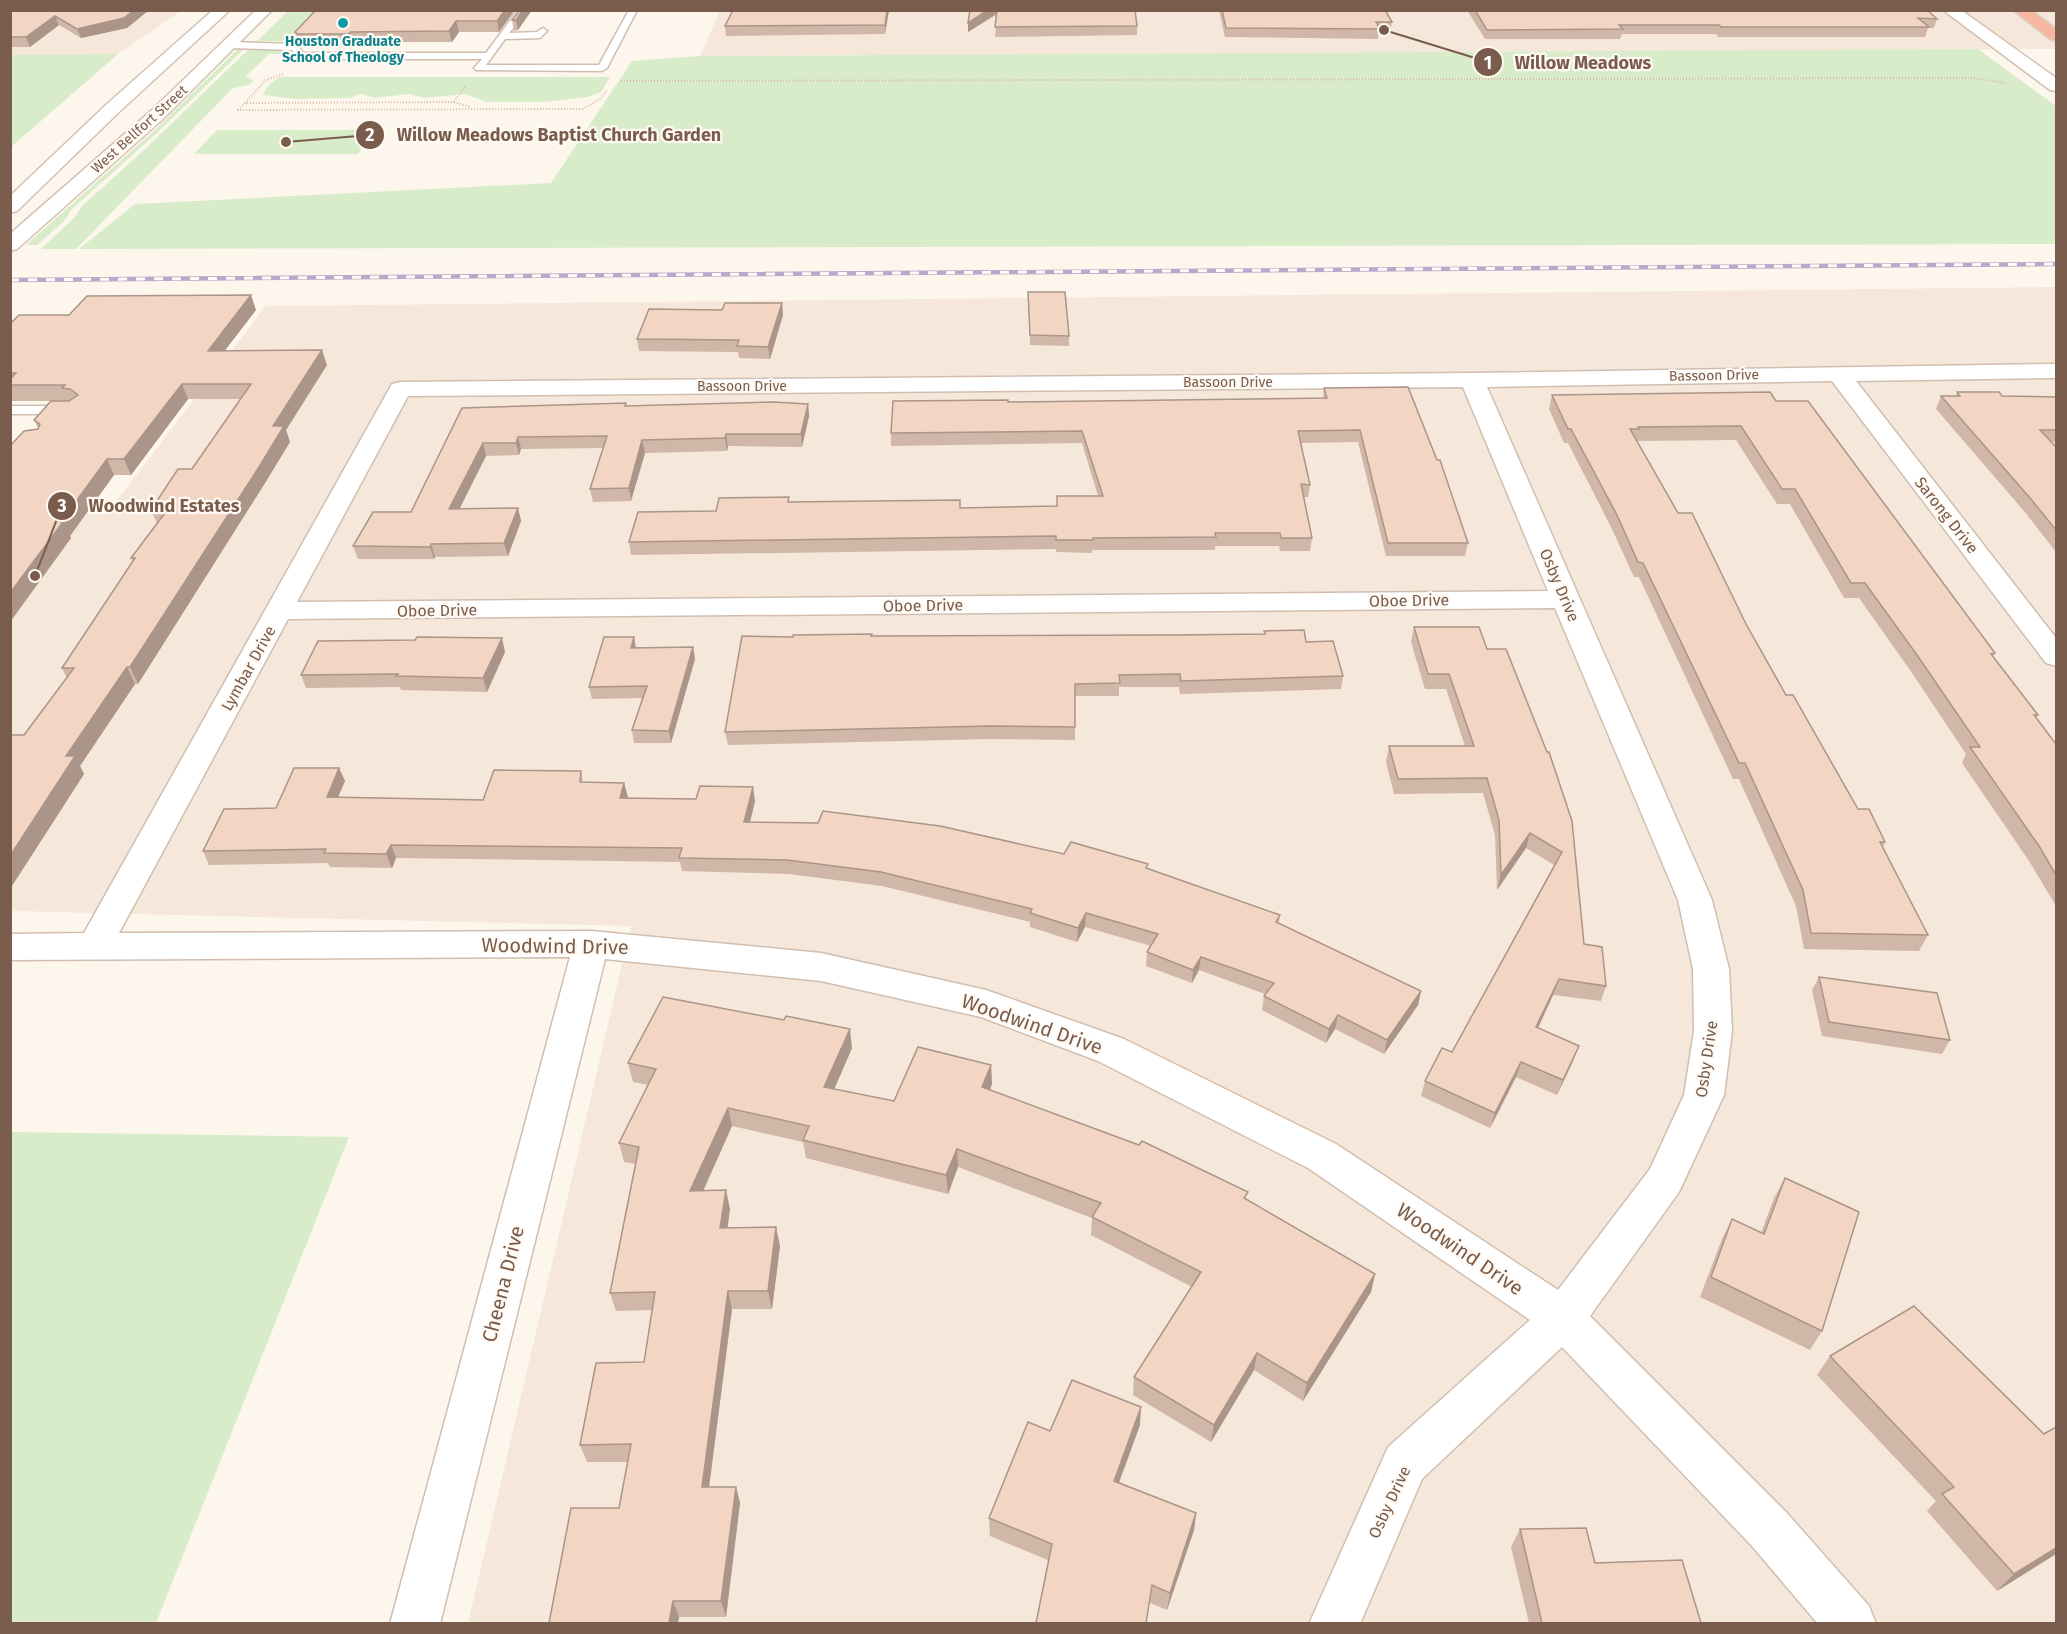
<svg xmlns="http://www.w3.org/2000/svg" width="2067" height="1634" font-family="'Fira Sans',sans-serif">
  <style>
    .residential { fill: #f5e8da }
    .green { fill: #d8ecc9 }
    .lines { fill: none; stroke-linecap: round; stroke-linejoin: round }
    .service-casing { stroke: #d1beb0; stroke-width: 3 }
    .minor-casing { stroke: #d1beb0; stroke-width: 3 }
    .secondary-casing { stroke: #d6c0b0; stroke-width: 3 }
    .motorway-casing { stroke: #dad1cd; stroke-width: 3 }
    .path { stroke: #d9b8a5; stroke-width: 2; stroke-dasharray: 1 2; stroke-linecap: butt }
    .service { fill: #fff; fill-rule: evenodd }
    .minor { fill: #fff; fill-rule: evenodd }
    .secondary { fill: #fff; fill-rule: evenodd }
    .motorway { fill: #f7b7a3; fill-rule: evenodd }
    .rail-casing { stroke: #b9a8c9; stroke-width: 4.5 }
    .rail { stroke: #fffaf3; stroke-width: 3; stroke-dasharray: 9; stroke-linecap: butt }
    .wall { fill: #d1b7a8 }
    .shaded-wall { fill: #aa9588 }
    .building { fill: #f3d5c3; stroke: #aa9588; stroke-width: 1.5 }
    .culture-dot { fill: #0f9aa8; stroke: #fffaf3; stroke-width: 2 }
    .labels { text-anchor: middle; stroke-width: 4.5; stroke-linejoin: round; paint-order: stroke }
    .far-culture-label { font-size: 14px; font-weight: bold; fill: #0d838f; stroke: #fffaf3 }
    .far-street-label { font-size: 14px; fill: #7a5c4d; stroke: #fffaf3 }
    .street-label { font-size: 16px; fill: #7a5c4d; stroke: #fffaf3 }
    .near-street-label { font-size: 20px; fill: #7a5c4d; stroke: #fffaf3 }
    .leader { fill: none; stroke: #7a5c4d; stroke-width: 2 }
    .callout-dot { fill: #7a5c4d; stroke: #fffaf3; stroke-width: 2 }
    .mark-label { font-size: 18px; text-anchor: middle; font-weight: bold; fill: #fff }
    .callout-label { font-size: 18px; text-anchor: middle; font-weight: bold; fill: #7a5c4d; stroke: #fffaf3; stroke-width: 4.5; stroke-linejoin: round; paint-order: stroke }
  </style>
  <rect width="100%" height="100%" fill="#fdf6ec"/>
  <!-- residential -->
  <g class="residential">
    <polygon points="720,10 2056,11 2056,49 700,56"/>
    <polygon points="10,11 181,11 118,54 11,55"/>
    <polygon points="2056,287 2056,1623 468,1623 631,926 11,911 10,513 107,513 266,306"/>
  </g>
  <!-- green -->
  <g class="green">
    <polygon points="288,11 327,11 298,41 257,41"/>
    <polygon points="254,48 285,51 286,54 269,54 245,77 254,80 249,85 233,88 76,249 41,249 74,218 83,205 144,150 249,49"/>
    <polygon points="238,49 244,49 159,131 71,210 65,220 37,245 26,245 154,131"/>
    <polygon points="1978,49 2056,106 2056,244 79,249 135,204 551,183 632,61 700,56"/>
    <polygon points="118,54 11,147 11,55"/>
    <polygon points="279,77 610,77 601,92 588,97 544,102 487,102 465,94 425,98 409,94 375,98 362,94 349,98 295,99 263,95 267,87"/>
    <polygon points="217,130 376,130 358,154 194,154"/>
    <polygon points="11,1132 349,1137 156,1623 11,1623"/>
  </g>
  <g class="lines">
    <defs>
      <g id="service">
        <polygon points="518,10 528,10 509,33 537,32 543,28 547,31 540,38 505,39 486,65 599,65 629,10 637,10 607,68 602,71 476,70 474,68 482,59 300,59 297,58 292,50 230,48 226,45 230,42 295,44 298,45 303,53 486,53"/>
        <polygon points="10,406 66,406 73,410 66,414 10,414"/>
      </g>
      <path id="minor" d="M2056,364V378L1856,381L2056,638V666L2046,663L1832,381L1487,387L1712,900L1729,969L1732,1031L1724,1095L1679,1192L1590,1316L1786,1512L1869,1606L1876,1624H1818L1752,1546L1562,1347L1422,1479L1360,1624H1309L1388,1447L1530,1320L1308,1168L1098,1061L981,1017L821,981L605,959L440,1624H390L570,957L10,960V934L84,933L392,384L400,382L1472,373ZM1463,387L1548,591L297,602L408,396ZM1555,608L1678,900L1693,969L1694,1031L1684,1095L1650,1169L1558,1290L1336,1144L1124,1039L986,990L821,953L591,931L119,933L288,619Z"/>
      <g id="secondary">
        <polygon points="213,10 230,10 119,112 17,211 10,213 10,196 107,104"/>
        <polygon points="256,10 272,10 164,118 17,249 10,251 10,234 152,110"/>
        <polygon points="1943,10 1961,10 2056,78 2056,91 2050,90"/>
      </g>
      <polygon id="motorway" points="2013,10 2031,10 2056,29 2056,41 2050,39"/>
    </defs>
    <!-- service casing -->
    <use href="#service" class="service-casing"/>
    <!-- minor casing -->
    <use href="#minor" class="minor-casing"/>
    <!-- secondary casing -->
    <use href="#secondary" class="secondary-casing"/>
    <!-- motorway casing -->
    <use href="#motorway" class="motorway-casing"/>
    <!-- path -->
    <g class="path">
      <polyline points="283,74 266,80 245,103 454,102 466,85"/>
      <polyline points="621,81 1972,78 2005,83"/>
      <polyline points="454,102 470,107"/>
      <polyline points="245,103 238,110 583,109 600,99 607,90"/>
    </g>
    <!-- service -->
    <use href="#service" class="service"/>
    <!-- minor -->
    <use href="#minor" class="minor"/>
    <!-- secondary -->
    <use href="#secondary" class="secondary"/>
    <!-- motorway -->
    <use href="#motorway" class="motorway"/>
    <defs>
      <polyline id="rail" points="10,280 2056,264"/>
    </defs>
    <!-- rail casing -->
    <use href="#rail" class="rail-casing"/>
    <!-- rail -->
    <use href="#rail" class="rail"/>
  </g>
  <!-- wall -->
  <g class="wall">
    <polygon points="10,10 149,10 127,28 81,38 59,25 30,47 10,47"/>
    <polygon points="316,10 515,10 499,32 459,32 452,42 353,42 351,45 301,45 298,42 295,32"/>
    <polygon points="520,10 532,10 518,30 514,31 512,20"/>
    <polygon points="889,10 885,34 726,36 725,26"/>
    <polygon points="970,10 1137,26 1137,35 995,37 997,14 968,32 968,23"/>
    <polygon points="1219,10 1385,10 1392,22 1390,32 1379,32 1378,39 1225,37"/>
    <polygon points="1467,10 1927,10 1937,19 1934,28 1928,28 1925,37 1718,37 1716,34 1622,34 1620,39 1485,39"/>
    <polygon points="1028,292 1069,336 1069,346 1030,345"/>
    <polygon points="782,303 783,315 770,359 739,358 738,352 639,351 637,339 722,310"/>
    <polygon points="256,310 225,350 327,365 286,430 290,442 265,483 138,684 135,684 80,766 84,774 10,889 10,735 24,735 67,678 62,668 133,561 131,558 157,523 151,510 192,469 240,399 188,399 131,475 114,475 70,536 71,538 10,622 38,428 34,420 51,401 12,401 10,398 10,324 69,315"/>
    <polygon points="1324,388 1468,543 1465,556 1386,556 1358,442 1301,443 1310,485 1308,497 1304,497 1312,538 1310,551 1280,551 1279,546 1215,546 1215,550 1092,550 1092,553 1056,552 1056,549 631,555 629,542 716,511 789,497 789,502 960,508 1057,506 1098,496 1082,443 891,446 891,433 1008,402 1323,398"/>
    <polygon points="1957,392 2002,396 2056,397 2056,442 2052,442 2056,447 2056,552 2024,511 1936,409 1941,396 1956,396"/>
    <polygon points="1552,395 1776,401 1995,653 1993,657 2038,715 2036,718 2056,744 2056,906 2029,861 1962,763 1966,754 1910,670 1859,598 1844,598 1790,504 1777,504 1736,440 1637,441 1678,513 1746,624 1786,695 1858,809 1885,842 1883,847 1928,935 1919,951 1804,949 1796,906 1739,779 1733,779 1639,577 1634,577 1612,529 1568,443 1564,443 1549,409"/>
    <polygon points="808,404 809,416 802,447 728,446 727,451 645,453 631,501 593,502 590,489 603,448 521,449 519,455 486,456 459,509 518,508 521,521 508,556 435,557 434,559 358,559 353,546 411,512 462,408"/>
    <polygon points="1414,627 1487,649 1547,752 1584,944 1606,986 1601,1001 1553,995 1538,1028 1573,1061 1557,1095 1516,1077 1490,1128 1421,1096 1425,1081 1452,1052 1554,865 1526,848 1497,890 1495,835 1483,793 1394,794 1386,762 1389,746 1465,746 1446,689 1425,689 1411,642"/>
    <polygon points="1264,631 1306,642 1343,676 1341,689 1180,694 1179,687 1119,687 1119,696 1075,696 1075,740 990,739 728,745 725,732 793,637 1264,634"/>
    <polygon points="634,637 636,648 693,647 695,659 671,743 634,743 632,730 642,698 592,699 589,687"/>
    <polygon points="505,652 487,692 401,690 400,687 306,688 301,675"/>
    <polygon points="339,768 345,781 338,797 483,800 581,771 583,782 624,783 627,798 755,801 750,822 1064,854 1147,868 1280,915 1279,923 1421,991 1418,1005 1384,1054 1335,1029 1326,1043 1262,1010 1264,996 1265,994 1199,970 1192,983 1146,966 1147,952 1151,946 1085,927 1077,942 1030,927 1030,922 882,886 789,874 682,871 680,862 396,858 392,868 330,867 328,863 209,865 203,851 276,808"/>
    <polygon points="1819,977 1950,1040 1942,1054 1822,1036 1812,990"/>
    <polygon points="852,1048 834,1089 894,1101 991,1065 992,1084 990,1090 1247,1199 1375,1274 1371,1292 1303,1401 1254,1370 1211,1442 1133,1395 1134,1377 1192,1287 1091,1235 1092,1218 958,1167 948,1194 806,1158 803,1142 732,1126 703,1191 730,1209 727,1228 780,1246 772,1309 732,1309 709,1487 736,1487 740,1503 726,1617 679,1617 678,1623 549,1623 619,1508 628,1462 587,1462 580,1445 644,1362 652,1310 616,1311 610,1293 635,1164 624,1162 619,1143 648,1085 633,1082 628,1063"/>
    <polygon points="1785,1178 1822,1331 1810,1350 1700,1297 1722,1239 1732,1219 1761,1233 1774,1198"/>
    <polygon points="1830,1356 2044,1434 2056,1427 2056,1554 1997,1591 1927,1511 1936,1501 1817,1375"/>
    <polygon points="1140,1425 1119,1482 1196,1513 1194,1530 1167,1610 990,1536 989,1518 1050,1431"/>
    <polygon points="1520,1529 1595,1563 1701,1623 1529,1623 1511,1547"/>
  </g>
  <!-- shaded-wall -->
  <g class="shaded-wall">
    <polygon points="134,10 149,10 127,28 81,38 77,29"/>
    <polygon points="505,10 515,10 499,32 497,21"/>
    <polygon points="523,10 532,10 518,30 516,20"/>
    <polygon points="887,10 889,10 885,34 885,25"/>
    <polygon points="988,10 998,10 998,13 968,32 968,23"/>
    <polygon points="55,16 59,25 30,47 26,37"/>
    <polygon points="456,21 459,32 452,42 449,31"/>
    <polygon points="350,32 353,42 351,45 348,34"/>
    <polygon points="251,295 256,310 213,366 208,351"/>
    <polygon points="782,303 783,315 770,359 768,347"/>
    <polygon points="322,350 327,365 286,430 290,442 265,483 138,684 130,667 273,426"/>
    <polygon points="182,384 188,399 131,475 124,459"/>
    <polygon points="808,404 809,416 802,447 801,434"/>
    <polygon points="726,434 728,446 727,451 725,438"/>
    <polygon points="518,437 521,449 519,455 516,443"/>
    <polygon points="642,440 645,453 631,501 629,488"/>
    <polygon points="483,443 486,456 453,522 449,509"/>
    <polygon points="107,459 114,475 70,536 71,538 10,622 10,593"/>
    <polygon points="518,508 521,521 508,556 504,543"/>
    <polygon points="431,544 435,557 434,559 430,547"/>
    <polygon points="634,637 636,649 631,648"/>
    <polygon points="502,638 505,652 487,692 483,678"/>
    <polygon points="693,647 695,659 671,743 669,731"/>
    <polygon points="127,667 135,684 80,766 84,774 10,889 10,856 66,756"/>
    <polygon points="339,768 345,781 332,811 327,797"/>
    <polygon points="624,783 628,797 623,812 620,798"/>
    <polygon points="753,787 755,801 747,835 744,822"/>
    <polygon points="1530,833 1526,848 1497,890 1501,875"/>
    <polygon points="391,845 396,858 392,868 386,854"/>
    <polygon points="1086,913 1085,927 1077,942 1078,928"/>
    <polygon points="1201,957 1199,970 1192,983 1193,970"/>
    <polygon points="1559,979 1553,995 1531,1043 1536,1027"/>
    <polygon points="1421,991 1418,1005 1384,1054 1387,1040"/>
    <polygon points="1338,1015 1335,1029 1326,1043 1329,1029"/>
    <polygon points="850,1029 852,1048 827,1106 824,1087"/>
    <polygon points="1579,1046 1573,1061 1557,1095 1563,1080"/>
    <polygon points="1521,1062 1516,1077 1490,1128 1495,1113"/>
    <polygon points="991,1065 992,1084 983,1106 982,1087"/>
    <polygon points="728,1108 732,1126 695,1209 690,1191"/>
    <polygon points="957,1149 958,1167 948,1194 946,1175"/>
    <polygon points="726,1190 730,1209 725,1246 720,1228"/>
    <polygon points="776,1227 780,1246 772,1309 768,1291"/>
    <polygon points="1375,1274 1371,1292 1303,1401 1307,1383"/>
    <polygon points="728,1291 732,1309 707,1503 702,1487"/>
    <polygon points="1257,1353 1254,1370 1211,1442 1214,1425"/>
    <polygon points="1141,1407 1140,1425 1113,1499 1114,1481"/>
    <polygon points="736,1487 740,1503 726,1617 721,1601"/>
    <polygon points="1196,1513 1194,1530 1167,1610 1170,1593"/>
    <polygon points="2056,1548 2056,1554 1997,1591 2014,1574"/>
    <polygon points="673,1601 679,1617 678,1623 669,1623"/>
  </g>
  <!-- building -->
  <g class="building">
    <polygon points="10,10 134,10 124,18 77,29 55,16 26,37 10,37"/>
    <polygon points="316,10 505,10 497,21 456,21 449,31 350,32 348,34 298,34 295,32"/>
    <polygon points="520,10 523,10 516,20 512,20"/>
    <polygon points="733,10 887,10 885,25 725,26"/>
    <polygon points="970,10 988,10 968,23"/>
    <polygon points="997,10 1135,10 1137,26 995,27"/>
    <polygon points="1222,10 1385,10 1392,22 1376,22 1380,29 1226,28"/>
    <polygon points="1475,10 1927,10 1937,19 1918,18 1929,27 1721,27 1719,25 1619,25 1623,29 1487,30"/>
    <polygon points="1028,292 1065,292 1069,336 1030,335"/>
    <polygon points="251,295 208,351 322,350 273,426 284,426 259,467 130,667 127,667 66,756 75,756 10,856 10,735 24,735 74,668 62,668 135,558 131,558 168,509 151,510 178,469 192,469 251,384 182,384 124,459 107,459 61,522 63,522 10,593 10,446 24,431 38,429 40,424 34,420 51,401 69,401 78,395 70,389 62,388 65,385 10,385 10,379 16,373 10,373 10,324 19,315 69,315 87,296"/>
    <polygon points="725,303 782,303 768,347 737,346 739,340 637,339 649,309 722,310"/>
    <polygon points="1408,387 1437,460 1440,460 1468,543 1388,543 1360,430 1298,431 1310,485 1301,484 1312,538 1281,538 1280,533 1215,533 1216,537 1093,538 1093,540 1056,540 1056,536 629,542 638,512 716,511 719,498 789,497 788,502 960,500 960,508 1057,506 1057,496 1103,496 1082,431 891,433 893,401 1008,400 1008,402 1327,398 1324,388"/>
    <polygon points="1770,392 1776,401 1808,401 1995,653 1991,654 2038,715 2034,715 2056,744 2056,875 2039,846 1970,747 1980,747 1917,655 1865,583 1851,583 1795,489 1782,489 1741,426 1638,427 1639,429 1630,429 1678,513 1692,513 1746,624 1786,695 1793,695 1858,809 1869,809 1885,842 1880,842 1928,935 1811,933 1803,890 1745,763 1739,763 1643,563 1638,562 1617,515 1571,429 1568,429 1552,395"/>
    <polygon points="1957,392 1999,392 2002,396 2056,397 2056,430 2040,430 2056,447 2056,530 2030,498 1941,396 1960,396"/>
    <polygon points="773,402 808,404 801,434 726,434 725,438 642,440 629,488 590,489 607,436 518,437 516,443 483,443 449,509 518,508 504,543 431,544 430,547 353,546 373,512 411,512 462,408 626,403 625,406"/>
    <polygon points="1414,627 1479,627 1487,649 1506,649 1547,752 1549,752 1572,821 1584,944 1602,947 1606,986 1559,979 1536,1027 1579,1046 1563,1080 1521,1062 1495,1113 1425,1081 1442,1048 1452,1052 1562,852 1530,833 1501,875 1499,820 1487,778 1398,779 1389,746 1474,746 1449,674 1428,674"/>
    <polygon points="1304,630 1306,642 1333,641 1343,676 1181,681 1180,674 1119,675 1120,683 1075,684 1075,727 990,726 725,732 742,636 793,637 793,635 872,634 871,636 1175,635 1265,634 1264,631"/>
    <polygon points="417,637 502,638 483,678 396,676 398,674 301,675 318,641 415,640"/>
    <polygon points="604,637 634,637 631,648 693,647 669,731 632,730 647,686 589,687"/>
    <polygon points="294,768 339,768 327,797 483,800 494,770 581,771 580,782 624,783 620,798 696,799 700,786 753,787 744,822 818,823 823,811 940,826 1064,854 1071,842 1148,864 1146,868 1280,915 1276,922 1421,991 1387,1040 1338,1015 1329,1029 1264,996 1274,983 1201,957 1193,970 1147,952 1158,934 1086,913 1078,928 1030,913 1032,909 881,872 787,860 679,858 682,848 391,845 386,854 324,853 326,849 203,851 224,809 276,808"/>
    <polygon points="1819,977 1937,993 1950,1040 1829,1022"/>
    <polygon points="663,997 784,1020 786,1016 850,1029 824,1087 894,1101 918,1047 991,1065 982,1087 1139,1145 1142,1141 1248,1192 1244,1198 1375,1274 1307,1383 1257,1353 1214,1425 1134,1377 1201,1272 1092,1217 1101,1203 957,1149 946,1175 803,1140 809,1126 728,1108 690,1191 726,1190 720,1228 776,1227 768,1291 728,1291 702,1487 736,1487 721,1601 673,1601 669,1623 549,1623 571,1508 619,1508 631,1444 580,1445 596,1363 644,1362 655,1292 610,1293 639,1147 619,1143 656,1069 628,1063"/>
    <polygon points="1785,1178 1859,1212 1822,1331 1711,1277 1732,1219 1764,1234"/>
    <polygon points="1914,1306 2044,1434 2056,1427 2056,1548 2014,1574 1942,1494 1954,1487 1830,1356"/>
    <polygon points="1072,1380 1141,1407 1114,1481 1196,1513 1170,1593 1152,1585 1146,1623 1036,1623 1052,1544 989,1518 1028,1422 1050,1431"/>
    <polygon points="1586,1528 1595,1563 1682,1560 1701,1623 1542,1623 1520,1529"/>
  </g>
  <!-- markers -->
  <circle class="culture-dot" cx="343" cy="23" r="6"/>
  <g class="labels">
    <!-- far-culture labels -->
    <g class="far-culture-label">
      <text x="343" y="46">Houston Graduate<tspan x="343" dy="16">School of Theology</tspan></text>
    </g>
    <!-- far-street labels -->
    <g class="far-street-label">
      <text transform="translate(139 129) rotate(-42)" y="5">West Bellfort Street</text>
      <text transform="translate(1714 375) rotate(-1)" y="5">Bassoon Drive</text>
      <text x="1228" y="387">Bassoon Drive</text>
      <text x="742" y="391">Bassoon Drive</text>
    </g>
    <!-- street labels -->
    <g class="street-label">
      <text transform="translate(1947 515) rotate(52)" y="6">Sarong Drive</text>
      <text transform="translate(1560 585) rotate(67)" y="6">Osby Drive</text>
      <text transform="translate(1409 600) rotate(-1)" y="6">Oboe Drive</text>
      <text transform="translate(923 605) rotate(-1)" y="6">Oboe Drive</text>
      <text transform="translate(437 610) rotate(-1)" y="6">Oboe Drive</text>
      <text transform="translate(248 668) rotate(-61)" y="6">Lymbar Drive</text>
      <text transform="translate(1706 1059) rotate(-82)" y="6">Osby Drive</text>
      <text transform="translate(1389 1502) rotate(-65)" y="6">Osby Drive</text>
    </g>
    <!-- near-street labels -->
    <g class="near-street-label">
      <text transform="translate(555 946) rotate(1)" y="7">Woodwind Drive</text>
      <text transform="translate(1032 1024) rotate(19)" y="7">Woodwind Drive</text>
      <text transform="translate(1460 1249) rotate(34)" y="7">Woodwind Drive</text>
      <text transform="translate(503 1284) rotate(-76)" y="7">Cheena Drive</text>
    </g>
  </g>
  <!-- callouts -->
  <path class="leader" d="M1384 30L1488 62M286 142L370 135M35 576L62 506"/>
  <g class="callout-dot">
    <circle cx="1384" cy="30" r="6"/>
    <circle cx="286" cy="142" r="6"/>
    <circle cx="35" cy="576" r="6"/>
    <circle cx="1488" cy="62" r="15"/>
    <circle cx="370" cy="135" r="15"/>
    <circle cx="62" cy="506" r="15"/>
  </g>
  <g class="mark-label">
    <text x="1488" y="69">1</text>
    <text x="370" y="141">2</text>
    <text x="62" y="512">3</text>
  </g>
  <g class="callout-label">
    <text x="1583" y="69">Willow Meadows</text>
    <text x="559" y="141">Willow Meadows Baptist Church Garden</text>
    <text x="164" y="512">Woodwind Estates</text>
  </g>
  <!-- border -->
  <rect width="2067" height="1634" fill="none" stroke="#7a5c4d" stroke-width="24"/>
</svg>
